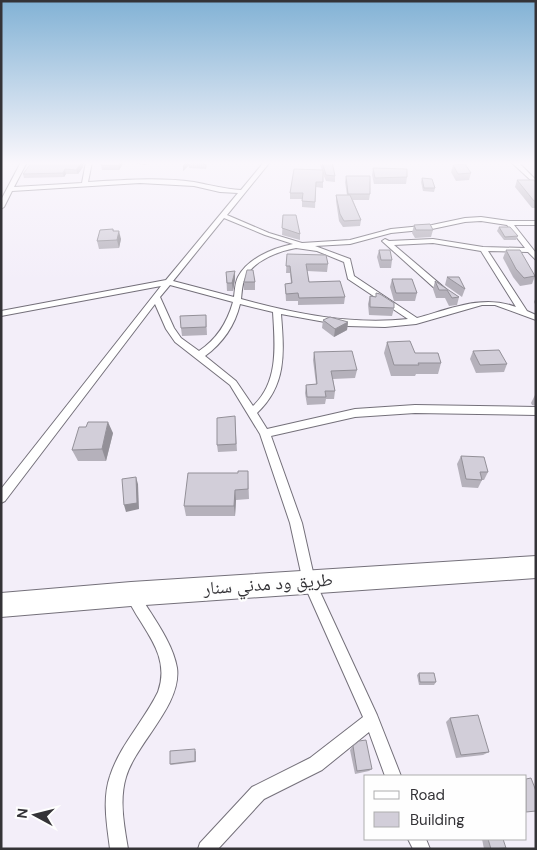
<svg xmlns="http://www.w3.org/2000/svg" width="537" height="850" font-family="'DM Sans','Noto Naskh Arabic',sans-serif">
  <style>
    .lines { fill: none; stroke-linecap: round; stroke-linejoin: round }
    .street-casing { stroke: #74707a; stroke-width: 2 }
    .highway-casing { stroke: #74707a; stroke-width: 2 }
    .street { fill: #fff; fill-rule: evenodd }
    .highway { fill: #fff; fill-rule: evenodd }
    .wall { fill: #b5b1bb }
    .shaded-wall { fill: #939098 }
    .building { fill: #d2ced9; stroke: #939098 }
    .labels { text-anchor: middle; stroke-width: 4.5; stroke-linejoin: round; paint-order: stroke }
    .near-street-label { font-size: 18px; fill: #343337; stroke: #fefefe }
  </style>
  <rect width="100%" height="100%" fill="#f3eef9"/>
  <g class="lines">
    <defs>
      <g id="street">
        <path d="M21,162H27L14,187L82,183L86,162H92L88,182C123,180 159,177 194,182C210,185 225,189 241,190L264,162H270L227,215L269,233L302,243L350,240L391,229L432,225L465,218L481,217L509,221H536V225H514L536,253V260L528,252L488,251L527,311L536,315V320L495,305H482L416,324L385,327L347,326L281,314C284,352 287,385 257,413L267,429L355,409L415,405L536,407V415L415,413L355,417L271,436L302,523L315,581L377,715L401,776H385L369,732L322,770L264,799L218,849H198L200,843L252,787L310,758L363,717L303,582L290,523L260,434L230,385L175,342L166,329L155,304L5,501L1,503V489L161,286L1,316V311L166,280L238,193L220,192L194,186L140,183L12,191L4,207L1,209V200ZM224,218L265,235L293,244C273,248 248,258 238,277C235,283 235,290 234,297L173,281ZM481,221L507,225L525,248L483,247L433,239L389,241L385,239L382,241L441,294H447V290L394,245L433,243L481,251L516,307C483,294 450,309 417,318L354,276L350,259L315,246L350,244L391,233L432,229L465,222ZM296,248L317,251L344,262L348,279L408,319C351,325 296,314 241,299C242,291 242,283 246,276C255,260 279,251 296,248ZM170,285L233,302C227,323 217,339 199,351L181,338L174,328L160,297ZM240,304L273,312C275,345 279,382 253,406L236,381L205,356C223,343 235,325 240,304Z"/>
        <polygon points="134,162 148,162 145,164"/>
        <polygon points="511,162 518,162 536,180 536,185"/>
        <path d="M132,589L137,591C150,613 173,642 177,668C182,705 136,743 126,777C119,800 124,825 128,849H110C107,825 102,799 110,776C120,745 144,721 158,692C172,653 140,628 126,595L127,591Z"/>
        <polygon points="408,839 426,839 430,849 413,849"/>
      </g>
      <polygon id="highway" points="536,556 536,578 131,606 1,617 1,593 131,582"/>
    </defs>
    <!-- street casing -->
    <use href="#street" class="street-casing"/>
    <!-- highway casing -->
    <use href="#highway" class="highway-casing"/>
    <!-- street -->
    <use href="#street" class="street"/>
    <!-- highway -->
    <use href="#highway" class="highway"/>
  </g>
  <!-- wall -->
  <g class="wall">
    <polygon points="32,162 84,162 83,167 78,174 66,174 64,177 24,178 23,174"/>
    <polygon points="124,162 119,170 102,170 101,165"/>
    <polygon points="184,162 208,162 206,169 189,168 189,165 183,171 183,166"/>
    <polygon points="319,162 332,162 335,176 335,182 326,181 323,174 323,188 316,187 315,208 302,207 302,199 290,199 290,193 322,170"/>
    <polygon points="453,165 471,173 469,180 456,181 451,172"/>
    <polygon points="373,168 407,177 406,184 374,184 372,175"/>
    <polygon points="346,176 370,194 369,200 353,200 361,220 360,226 343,227 339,221 336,201 336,195 347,195 345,182"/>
    <polygon points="422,178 435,188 434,192 423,191 421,182"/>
    <polygon points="517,180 536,183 536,208 532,208 515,187"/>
    <polygon points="283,215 300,234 300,240 282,235"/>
    <polygon points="414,225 433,230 431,237 415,238 412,233"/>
    <polygon points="499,227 518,236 516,240 504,240 497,231"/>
    <polygon points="113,229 114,231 121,239 119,248 99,249 97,241"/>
    <polygon points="379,250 392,260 391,268 380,268 377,257"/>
    <polygon points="506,250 535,276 532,284 520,286 513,277 503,258"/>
    <polygon points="287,254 328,264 327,272 307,271 309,282 345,297 344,304 298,305 298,301 286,301 285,284 291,283 290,273 286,273"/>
    <polygon points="226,272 235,279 233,291 227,291"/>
    <polygon points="447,277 465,289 462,297 445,285"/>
    <polygon points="392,279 417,293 415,301 394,301 390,287"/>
    <polygon points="435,281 459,297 457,305 449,306 445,298 436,298 433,289"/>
    <rect x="244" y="282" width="11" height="8"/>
    <polygon points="376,293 394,308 392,316 369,315 368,304 370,296 376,297"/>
    <polygon points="536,297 536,306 534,302"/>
    <polygon points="206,315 207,335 182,336 181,328"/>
    <polygon points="323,320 348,322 347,330 334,337 322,328"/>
    <polygon points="387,342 441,363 438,374 416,374 415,376 391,376 384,353"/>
    <polygon points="473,351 507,364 504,372 476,373 470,359"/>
    <polygon points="314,352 357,370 355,378 333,379 335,391 334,399 326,399 325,404 307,405 305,393 306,385 316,384 313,360"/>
    <polygon points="535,395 536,406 532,405 531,403"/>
    <polygon points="235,416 237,451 218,452 217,445"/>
    <polygon points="86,427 113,433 106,461 78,461 72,450"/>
    <polygon points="461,456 488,472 484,480 482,480 478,488 462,487 457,464"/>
    <polygon points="248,471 249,499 236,500 235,516 186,516 184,506 238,473"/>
    <polygon points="419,673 436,682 434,685 419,685 417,675"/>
    <polygon points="450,718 489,752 483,755 456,758 446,722"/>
    <polygon points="353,746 372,769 369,771 355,774 350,750"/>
    <polygon points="196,751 196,762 171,765 170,764"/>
    <polygon points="482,839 503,839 503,849 484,849"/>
  </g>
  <!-- shaded-wall -->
  <g class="shaded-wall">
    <polygon points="82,162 84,162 83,167 78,174 76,170"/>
    <polygon points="120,162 124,162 119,170 118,166"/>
    <polygon points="186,162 191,162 188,163 189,165 183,171 183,166"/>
    <polygon points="65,169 66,174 64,177 63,173"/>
    <polygon points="119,231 121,239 119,248 117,240"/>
    <polygon points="235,271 235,279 233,291 232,283"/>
    <polygon points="348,322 347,330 334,337 335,329"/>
    <polygon points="108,422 113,433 106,461 102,449"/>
    <polygon points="136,477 138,484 139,509 126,512 124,505"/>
    <polygon points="235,490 236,500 235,516 234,506"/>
  </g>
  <!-- building -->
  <g class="building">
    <polygon points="32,162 82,162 76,170 65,169 63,173 23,174"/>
    <polygon points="103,162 120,162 118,166 101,165"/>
    <polygon points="189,162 206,162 205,164 188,163"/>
    <polygon points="322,162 332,162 335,176 326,175"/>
    <polygon points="465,164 471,173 458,174 453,165"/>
    <polygon points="373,168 407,169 407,177 375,178"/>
    <polygon points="294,169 323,170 323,182 316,182 315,202 302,201 303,193 290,193"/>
    <polygon points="346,176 370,176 370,194 348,194"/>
    <polygon points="422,178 432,179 435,188 424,188"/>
    <polygon points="517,180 534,180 536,183 536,201 534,201"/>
    <polygon points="336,195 350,195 361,220 344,221 340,214"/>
    <polygon points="283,215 296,215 300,234 282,228"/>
    <polygon points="430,224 433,230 416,230 414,225"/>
    <polygon points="499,227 510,227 518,236 505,237"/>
    <polygon points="113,229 113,231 119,231 117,240 97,241 100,230"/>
    <polygon points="379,250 390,250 392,260 381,260"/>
    <polygon points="506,250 520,250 535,276 524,278 516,269"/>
    <polygon points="287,254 326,255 328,264 306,264 309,282 340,281 345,297 299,298 298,293 286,294 285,284 292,283 290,266 286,266"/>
    <polygon points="247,270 253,270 255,282 244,282"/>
    <polygon points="235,271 232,283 227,283 226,272"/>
    <polygon points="447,277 459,277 465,289"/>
    <polygon points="392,279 412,279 417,293 396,293"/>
    <polygon points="435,281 459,297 452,298 447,290 439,290"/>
    <polygon points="376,293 380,294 394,303 394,308 370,307 370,296 376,297"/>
    <polygon points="206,315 206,327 181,328 180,316"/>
    <polygon points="330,317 348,322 335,329 323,320"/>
    <polygon points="410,341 415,353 438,353 441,363 418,363 419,365 394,365 387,342"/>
    <polygon points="499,350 507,364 480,365 473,351"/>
    <polygon points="352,351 357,370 331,371 335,391 325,391 326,397 307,397 306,385 317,384 314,352"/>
    <polygon points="235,416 236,444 217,445 217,418"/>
    <polygon points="88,422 108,422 102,449 72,450 79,427 86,427"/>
    <polygon points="461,456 484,457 488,472 480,472 482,480 466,479"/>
    <polygon points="238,471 248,471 248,489 235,490 234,506 184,506 188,473 238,473"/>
    <polygon points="136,477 137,503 124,505 122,479"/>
    <polygon points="419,673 434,673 436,682 420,682"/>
    <polygon points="478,715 489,752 461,755 450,718"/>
    <polygon points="366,740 372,769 357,771 353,746 359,741"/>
    <polygon points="195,749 195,761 170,764 170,751"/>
    <polygon points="531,778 536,791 536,811 526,812 526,779"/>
    <polygon points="488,839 503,839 506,848 491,849"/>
  </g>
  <!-- sky -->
  <linearGradient id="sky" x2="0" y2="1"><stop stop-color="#82b2d5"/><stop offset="0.58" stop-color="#faf7fc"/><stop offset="1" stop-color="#faf7fc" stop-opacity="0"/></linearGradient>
  <rect width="537" height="281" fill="url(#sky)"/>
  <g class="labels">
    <!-- near-street labels -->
    <g class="near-street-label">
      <text transform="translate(268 584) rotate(-4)" y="6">طريق ود مدني سنار</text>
    </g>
  </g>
  <!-- border -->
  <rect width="537" height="850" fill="none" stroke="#343337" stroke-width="5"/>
  <!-- legend -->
  <rect x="364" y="775" width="162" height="65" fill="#fefefe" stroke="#adadae"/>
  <rect x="374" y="791" width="25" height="8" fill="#ffffff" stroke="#adadae"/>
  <text x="410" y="800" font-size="15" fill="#343337">Road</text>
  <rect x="374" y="812" width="25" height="15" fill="#d2ced9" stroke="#adadae"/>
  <text x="410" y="825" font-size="15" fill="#343337">Building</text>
  <!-- north arrow -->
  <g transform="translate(35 815) rotate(277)" stroke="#fefefe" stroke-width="4" paint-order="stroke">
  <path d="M0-4L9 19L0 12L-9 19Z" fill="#343337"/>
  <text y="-8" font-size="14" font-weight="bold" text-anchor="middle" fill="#343337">N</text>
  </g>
</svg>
